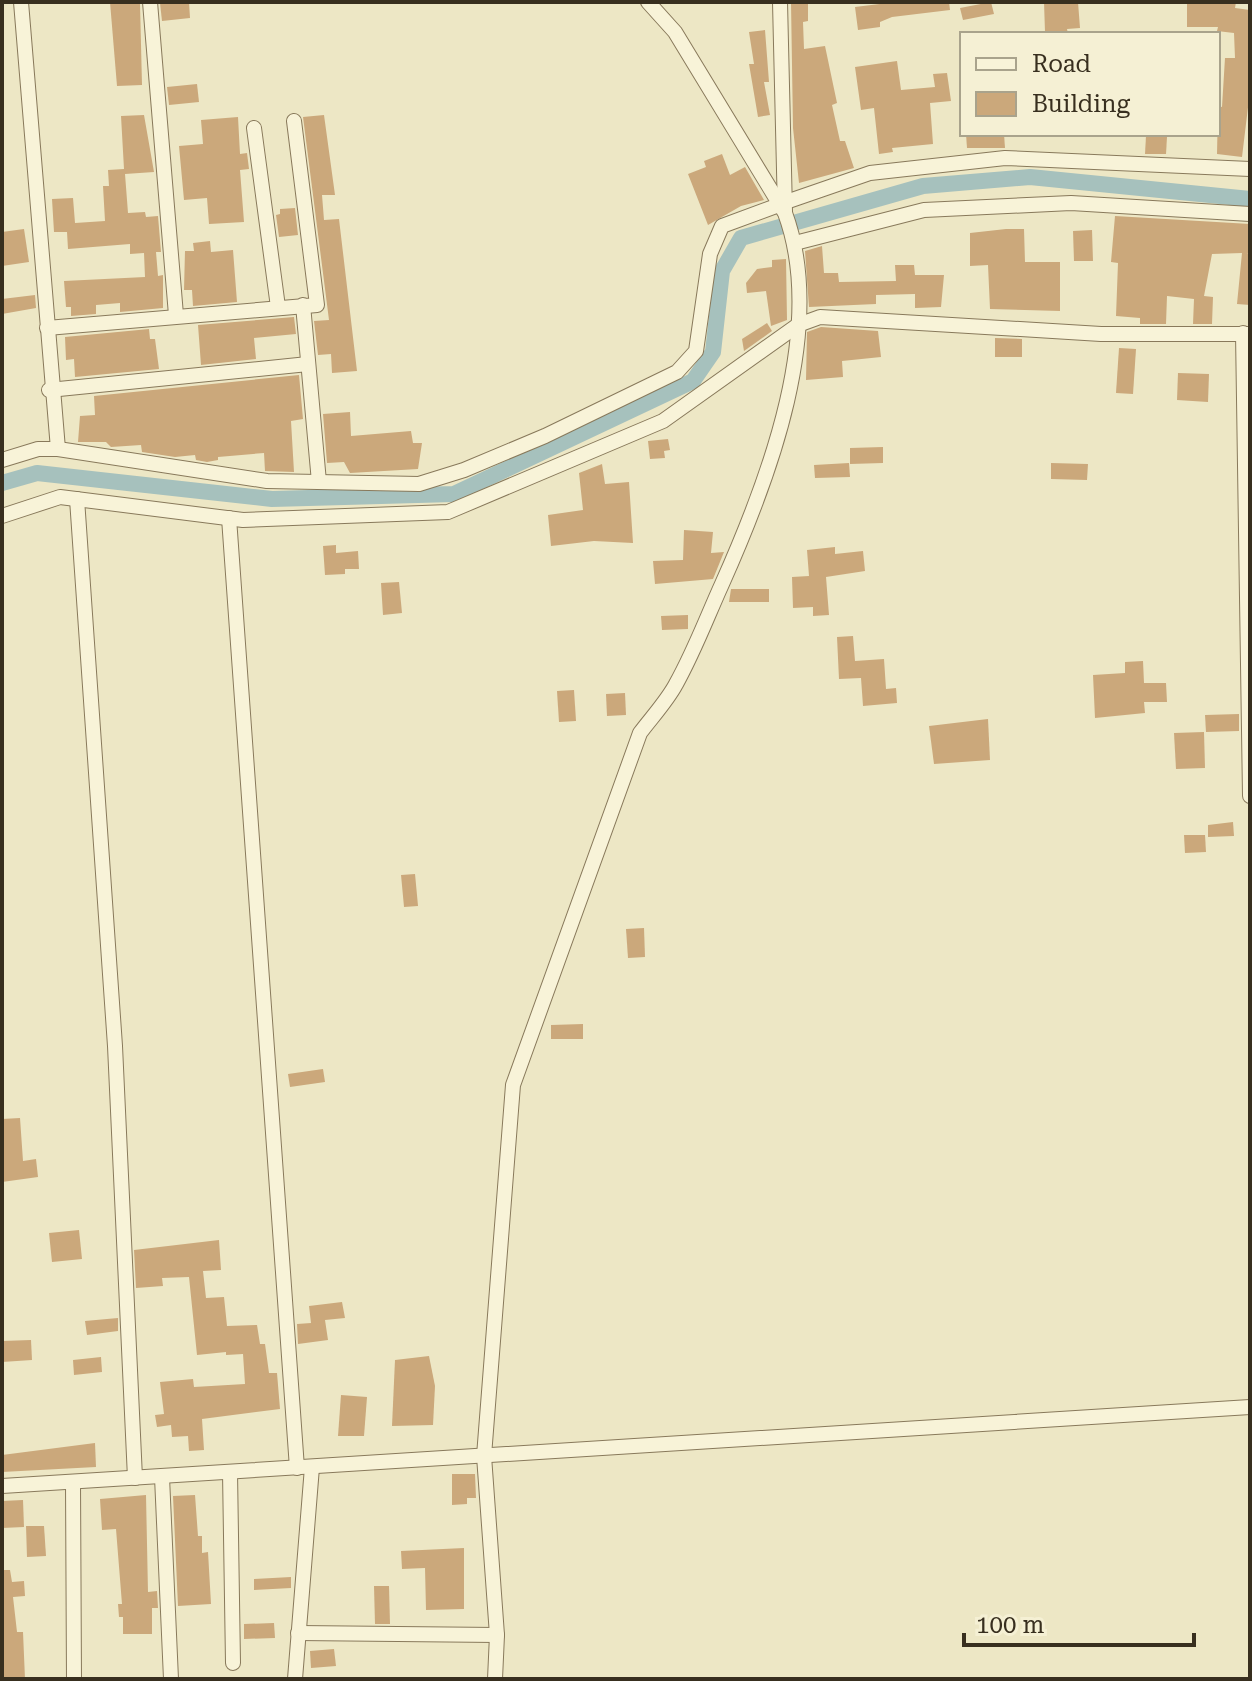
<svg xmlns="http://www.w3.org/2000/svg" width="1252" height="1681" font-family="'Roboto Serif',serif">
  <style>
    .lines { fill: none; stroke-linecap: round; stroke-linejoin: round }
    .canal { stroke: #a6c1bd; stroke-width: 16 }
    .building { fill: #cba87b }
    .minor-casing { stroke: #88795b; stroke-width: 16 }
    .minor { stroke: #f8f3d8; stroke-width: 14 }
  </style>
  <rect width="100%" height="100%" fill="#ede7c5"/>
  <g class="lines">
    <!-- canal -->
    <polyline class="canal" points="2,483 37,473 272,499 454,494 693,381 713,352 722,271 741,238 923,186 1030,177 1250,199"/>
  </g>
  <!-- building -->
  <g class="building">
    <polygon points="110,2 140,4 142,85 117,86"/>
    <polygon points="189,2 190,18 162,21 160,3"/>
    <polygon points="791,2 808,2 808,21 803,22 804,49 825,46 837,103 832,105 840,141 845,141 854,168 799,183 793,128"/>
    <polygon points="896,2 949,2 950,10 892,17 880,22 880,27 858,30 855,7"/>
    <polygon points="991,2 994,14 963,20 960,8"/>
    <polygon points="1044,2 1078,2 1080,28 1067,29 1068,34 1045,32"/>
    <polygon points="1187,2 1236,2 1235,8 1250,10 1249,99 1242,157 1217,154 1218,106 1222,107 1225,58 1235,58 1234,33 1217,31 1218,27 1187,27"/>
    <polygon points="765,30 769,82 764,82 770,115 758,117 749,64 754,64 749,32"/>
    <polygon points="897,61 901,90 935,87 933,74 947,73 951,101 930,103 933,144 892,148 893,152 879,154 874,108 861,110 855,67"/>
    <polygon points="197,84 199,102 169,105 167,87"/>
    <polygon points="144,115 154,172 125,174 128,213 145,212 146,217 158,216 161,252 156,252 158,276 163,275 163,308 120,312 120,303 96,305 96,314 71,316 71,307 66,307 64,281 145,277 144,253 130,254 130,244 68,249 67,232 54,232 52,199 73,198 75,223 105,221 103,186 109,186 108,170 124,169 121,116"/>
    <polygon points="324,115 335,195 322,195 324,220 339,219 357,371 332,373 331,354 318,355 314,321 329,320 303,117"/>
    <polygon points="238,117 240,154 247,153 249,169 240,170 244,222 209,224 207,198 184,200 179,146 203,144 201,120"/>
    <polygon points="966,134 1004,134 1005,148 967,148"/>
    <polygon points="1146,136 1167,137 1166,154 1145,154"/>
    <polygon points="722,154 730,175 745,167 764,200 741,206 708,225 688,174 706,167 704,161"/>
    <polygon points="295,208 298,235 279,237 276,215 280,214 280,209"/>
    <polygon points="1115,216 1250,224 1250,253 1247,253 1250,254 1250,305 1237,304 1242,253 1212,254 1204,296 1213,297 1212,324 1193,324 1194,299 1167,296 1166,324 1140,324 1140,318 1116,316 1118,263 1111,262"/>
    <polygon points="24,229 29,262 2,266 2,232"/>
    <polygon points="1006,229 1024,229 1025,262 1060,262 1060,311 990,309 988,265 970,266 970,233"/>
    <polygon points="1092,230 1093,261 1074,261 1073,231"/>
    <polygon points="210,241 211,252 233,250 237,302 193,306 192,290 184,290 185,251 194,251 193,243"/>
    <polygon points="822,246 824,273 838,273 839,282 896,281 895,265 914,265 915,275 944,275 941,307 915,308 915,294 876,295 876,304 809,307 805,251"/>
    <polygon points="786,259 787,320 771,326 766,291 747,293 746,283 757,269 772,267 772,260"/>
    <polygon points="35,295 36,308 2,314 2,299"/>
    <polygon points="294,317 296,334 254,338 256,359 201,365 198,325"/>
    <polygon points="767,323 772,331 744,351 742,339"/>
    <polygon points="821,327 878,331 881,357 842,361 843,377 806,380 807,332"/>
    <polygon points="149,329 150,339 155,339 159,369 75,377 74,359 66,360 65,337"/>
    <polygon points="995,338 1022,339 1022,357 995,357"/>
    <polygon points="1119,348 1136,349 1133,394 1116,393"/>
    <polygon points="1178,373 1209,374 1208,402 1177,400"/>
    <polygon points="299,375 303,419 291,421 294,472 265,471 264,453 218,457 218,460 207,462 196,460 195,455 175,457 142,452 141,445 111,447 106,442 78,442 80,416 95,415 94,396"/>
    <polygon points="350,412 351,436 411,431 413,443 422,443 418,469 350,473 344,462 327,463 323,414"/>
    <polygon points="668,439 670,450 664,451 665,458 650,459 648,441"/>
    <polygon points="883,447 883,463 850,464 850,448"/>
    <polygon points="849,463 850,477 815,478 814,465"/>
    <polygon points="1051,463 1088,464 1087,480 1051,479"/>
    <polygon points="602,464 605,484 629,482 633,543 594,541 551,546 548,515 583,510 579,473"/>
    <polygon points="684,530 713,532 711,553 724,552 713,579 655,584 653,561 683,560"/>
    <polygon points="336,545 336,553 358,551 359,569 345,569 345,574 325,575 323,546"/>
    <polygon points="835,547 835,554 863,551 865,571 826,577 829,615 813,616 813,607 793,608 792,577 809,576 807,550"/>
    <polygon points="399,582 402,613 383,615 381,583"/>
    <polygon points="731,589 769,589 769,602 729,602"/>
    <polygon points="688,615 688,629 662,630 661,616"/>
    <polygon points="853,636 855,661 884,659 886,689 896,688 897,703 863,706 861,678 839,679 837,637"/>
    <polygon points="1143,661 1144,683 1166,683 1167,702 1144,702 1145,713 1095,718 1093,675 1125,673 1125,662"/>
    <polygon points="574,690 576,721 559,722 557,691"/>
    <polygon points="625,693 626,715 607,716 606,694"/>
    <polygon points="1239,714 1239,731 1206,732 1205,715"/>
    <polygon points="988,719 990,760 934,764 929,726"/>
    <polygon points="1204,732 1205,768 1176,769 1174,733"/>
    <polygon points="1233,822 1234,836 1208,837 1208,825"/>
    <polygon points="1184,835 1205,835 1206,852 1185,853"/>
    <polygon points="415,874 418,906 404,907 401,875"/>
    <polygon points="644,928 645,957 628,958 626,929"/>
    <polygon points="583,1024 583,1039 551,1039 551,1025"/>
    <polygon points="323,1069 325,1082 290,1087 288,1074"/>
    <polygon points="20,1118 23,1161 36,1159 38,1177 2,1182 2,1119"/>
    <polygon points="79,1230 82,1259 52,1262 49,1233"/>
    <polygon points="219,1240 221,1270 203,1271 206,1298 224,1297 227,1326 257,1325 260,1344 265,1344 269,1373 277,1373 280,1409 202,1419 204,1450 189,1451 188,1436 172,1437 171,1425 157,1427 155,1415 164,1414 160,1382 193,1379 194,1387 245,1384 243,1354 226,1355 226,1352 197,1355 189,1277 162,1278 163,1286 136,1288 134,1250"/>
    <polygon points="342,1302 345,1318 325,1320 328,1340 298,1344 297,1324 311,1323 309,1306"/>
    <polygon points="118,1318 118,1331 87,1335 85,1321"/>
    <polygon points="31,1340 32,1360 2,1362 2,1341"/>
    <polygon points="429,1356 435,1386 433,1425 392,1426 395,1360"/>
    <polygon points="101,1357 102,1372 74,1375 73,1360"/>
    <polygon points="341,1395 367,1397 364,1436 338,1436"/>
    <polygon points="95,1443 96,1467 2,1472 2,1455"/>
    <polygon points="452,1474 475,1474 476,1498 467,1498 467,1504 452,1505"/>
    <polygon points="146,1495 148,1592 157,1591 158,1608 152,1608 152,1634 123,1634 123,1617 119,1617 118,1604 122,1604 116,1529 102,1530 100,1499"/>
    <polygon points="195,1495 198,1536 202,1536 202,1553 208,1552 211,1604 178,1606 173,1496"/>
    <polygon points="23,1500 24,1527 2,1528 2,1501"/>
    <polygon points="26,1526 44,1526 46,1556 27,1557"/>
    <polygon points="464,1548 464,1609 426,1610 425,1568 402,1569 401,1551"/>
    <polygon points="2,1570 10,1570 12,1582 24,1581 25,1596 13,1597 17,1632 23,1632 25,1679 2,1679"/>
    <polygon points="291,1577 291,1588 254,1590 254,1579"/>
    <polygon points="374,1586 389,1586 390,1624 375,1624"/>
    <polygon points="274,1623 275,1638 244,1639 244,1624"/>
    <polygon points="334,1649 336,1666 311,1668 310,1651"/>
  </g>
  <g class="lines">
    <defs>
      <g id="minor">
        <polyline points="21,2 58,449"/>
        <polyline points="150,2 176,315"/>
        <polyline points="780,2 785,212"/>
        <polyline points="254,128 278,307"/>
        <polyline points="783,203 870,173 1005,158 1250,169"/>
        <polyline points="795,243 924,210 1071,203 1250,214"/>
        <polyline points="303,305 319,482"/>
        <polyline points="47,328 317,305 294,121"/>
        <polyline points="1243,333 1250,796"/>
        <polyline points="49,390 308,364"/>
        <polyline points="2,460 38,449 58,449 267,481 419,484 464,470 545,436 677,372 696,351 710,254 722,226 779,205"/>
        <polyline points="77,499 115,1046 135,1478"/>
        <polyline points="2,516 60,497 243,520 448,512 663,421 798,325 820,317 1101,334 1250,334"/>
        <polyline points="229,518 297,1468"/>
        <polyline points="230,1472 233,1663"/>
        <polyline points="162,1477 171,1679"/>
        <polyline points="73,1483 74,1679"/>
        <polyline points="2,1486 1250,1407"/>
        <polyline points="298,1633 497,1635"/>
        <polyline points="295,1679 312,1467"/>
        <path d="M495,1679L497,1635L484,1456L513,1085L640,733C652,717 667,701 676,684C694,652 707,617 722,584C769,479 827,327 785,213L675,32L648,2"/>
      </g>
    </defs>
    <!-- minor casing -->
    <use href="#minor" class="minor-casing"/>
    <!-- minor -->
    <use href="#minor" class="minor"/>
  </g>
  <!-- border -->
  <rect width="1252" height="1681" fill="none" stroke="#382f1f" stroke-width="8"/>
  <!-- legend -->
  <rect x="960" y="32" width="260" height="104" fill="#f5f0d4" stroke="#a9a38c" stroke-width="2"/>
  <rect x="976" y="58" width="40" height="12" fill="#f8f3d8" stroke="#a9a38c" stroke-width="2"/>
  <text x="1032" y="72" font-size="24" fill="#382f1f">Road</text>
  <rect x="976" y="92" width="40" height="24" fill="#cba87b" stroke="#a9a38c" stroke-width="2"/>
  <text x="1032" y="112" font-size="24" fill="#382f1f">Building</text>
  <!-- scale -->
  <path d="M964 1633v12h230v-12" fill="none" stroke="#382f1f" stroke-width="4"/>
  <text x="976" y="1633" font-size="24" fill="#382f1f" stroke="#f5f0d4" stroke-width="6" paint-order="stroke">100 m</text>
</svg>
